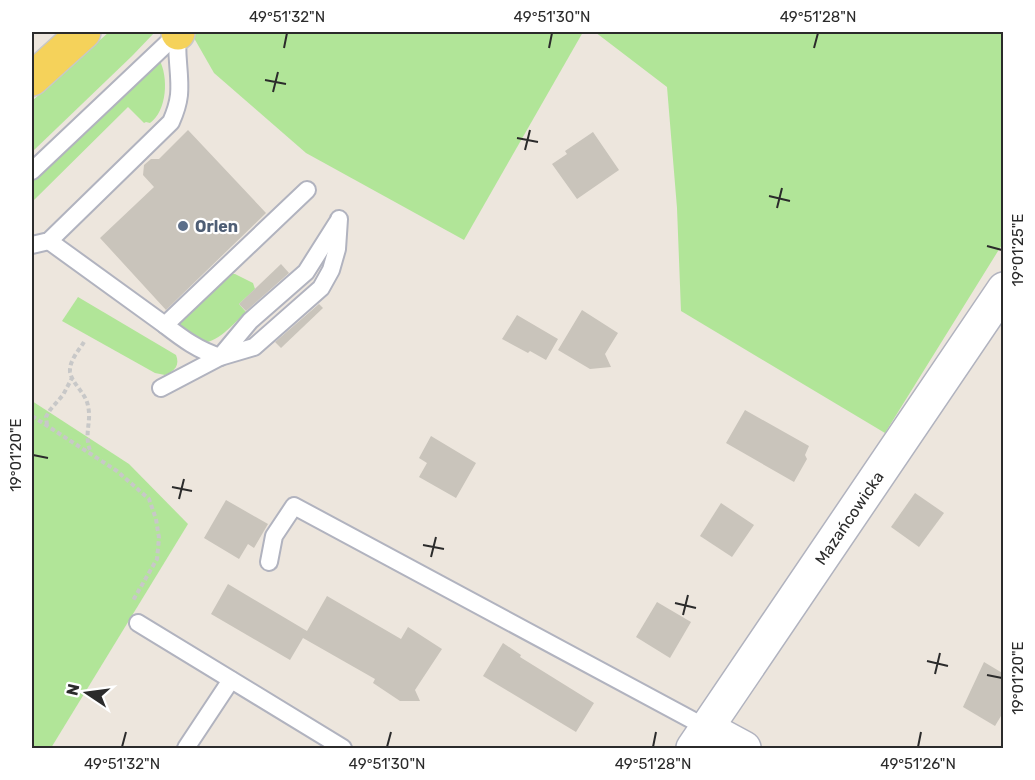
<svg xmlns="http://www.w3.org/2000/svg" width="1035" height="780" font-family="Rubik,sans-serif">
  <style>
    .green { fill: #b1e598 }
    .building { fill: #c9c4bb }
    .lines { fill: none; stroke-linecap: round; stroke-linejoin: round }
    .lane-casing { stroke: #b1b3bf; stroke-width: 20 }
    .street-casing { stroke: #b1b3bf; stroke-width: 36 }
    .secondary-casing { stroke: #b1b3bf; stroke-width: 36 }
    .primary-casing { stroke: #c8c8c8; stroke-width: 36 }
    .path { stroke: #c8c8c8; stroke-width: 4; stroke-dasharray: 4.5 3; stroke-linecap: butt }
    .lane { stroke: #fff; stroke-width: 16 }
    .street { stroke: #fff; stroke-width: 33 }
    .secondary { stroke: #fff; stroke-width: 33 }
    .primary { stroke: #f5d25a; stroke-width: 33 }
    .ticks { fill: none; stroke: #2b2b2b; stroke-width: 2 }
    .service-dot { fill: #5c6f8a; stroke: #fff; stroke-width: 2 }
    .labels { text-anchor: middle; stroke-width: 4.5; stroke-linejoin: round; paint-order: stroke }
    .service-label { font-size: 16px; font-weight: bold; fill: #4e5e75; stroke: #fff; text-anchor: start }
    .street-label { font-size: 16px; fill: #2b2b2b; stroke: #fff }
    .neatline { fill: none; stroke: #2b2b2b; stroke-width: 2 }
    .ticks-label { font-size: 15px; text-anchor: middle; fill: #2b2b2b }
  </style>
  <rect width="100%" height="100%" fill="#ede6dd"/>
  <!-- green -->
  <g class="green">
    <polygon points="109,32 155,32 132,56 32,152 32,101"/>
    <polygon points="194,32 583,32 464,240 306,153 214,73 194,38"/>
    <polygon points="595,32 1003,32 1003,243 885,433 681,311 677,208 667,87"/>
    <path d="M159,59C169,77 167,111 150,123L146,122L144,123L128,107L32,202V179Z"/>
    <path d="M229,274H235L253,283L255,289L239,304L246,312C236,321 216,346 200,342C192,339 183,331 176,327L178,320Z"/>
    <path d="M78,297L176,355C180,365 175,371 165,375L155,373L62,321Z"/>
    <polygon points="32,401 129,464 188,524 51,748 32,748"/>
  </g>
  <!-- building -->
  <g class="building">
    <polygon points="188,130 266,213 166,310 100,238 154,187 143,175 144,165 151,159 159,159"/>
    <polygon points="593,132 619,170 577,199 552,164 567,154 565,151"/>
    <polygon points="281,264 289,273 246,311 239,304"/>
    <polygon points="319,304 323,308 281,348 275,342"/>
    <polygon points="582,310 618,333 605,354 611,367 590,369 558,350"/>
    <polygon points="517,315 558,339 546,360 530,351 528,353 502,339"/>
    <polygon points="745,410 809,446 805,455 807,459 794,482 726,443"/>
    <polygon points="431,436 476,463 456,498 419,477 427,463 419,458"/>
    <polygon points="915,493 944,513 919,547 891,527"/>
    <polygon points="226,500 268,524 254,548 248,544 239,559 204,538"/>
    <polygon points="721,503 754,525 732,557 700,536"/>
    <polygon points="228,584 307,631 327,596 401,639 408,627 442,649 415,690 420,701 400,701 373,683 375,679 303,638 290,660 211,614"/>
    <polygon points="657,602 691,622 670,658 636,637"/>
    <polygon points="503,643 521,655 520,657 594,703 576,732 483,676"/>
    <polygon points="984,662 1004,674 1004,711 995,726 963,707"/>
  </g>
  <g class="lines">
    <defs>
      <g id="lane">
        <polyline points="32,171 178,33"/>
        <polyline points="49,241 165,325 307,190"/>
        <path d="M32,245L49,241L171,122C175,113 178,104 179,95C181,74 175,54 178,33"/>
        <path d="M165,325C183,339 198,350 220,357L250,321L306,272L337,223"/>
        <polyline points="161,388 220,357 254,347 321,288 331,270 337,249 339,219"/>
        <polyline points="269,562 274,536 294,506 707,728"/>
        <polyline points="138,623 343,748"/>
        <polyline points="186,748 231,680"/>
      </g>
      <polyline id="street" points="707,728 744,748"/>
      <g id="secondary">
        <path id="s1" d="M693,748L1004,289"/>
      </g>
      <g id="primary">
        <polyline points="178,33 178,32"/>
        <polyline points="32,79 84,32"/>
      </g>
    </defs>
    <!-- lane casing -->
    <use href="#lane" class="lane-casing"/>
    <!-- street casing -->
    <use href="#street" class="street-casing"/>
    <!-- secondary casing -->
    <use href="#secondary" class="secondary-casing"/>
    <!-- primary casing -->
    <use href="#primary" class="primary-casing"/>
    <!-- path -->
    <g class="path">
      <path d="M84,342C79,350 69,361 70,372C72,384 86,393 88,406C92,423 83,434 91,453"/>
      <polyline points="32,416 117,471 149,499 156,519 159,538 157,559 132,602"/>
      <polyline points="47,425 46,417 50,410 63,395 72,378"/>
    </g>
    <!-- lane -->
    <use href="#lane" class="lane"/>
    <!-- street -->
    <use href="#street" class="street"/>
    <!-- secondary -->
    <use href="#secondary" class="secondary"/>
    <!-- primary -->
    <use href="#primary" class="primary"/>
  </g>
  <!-- ticks -->
  <path class="ticks" d="M284,48L287,33M549,48L552,33M814,48L818,33M265,80L286,84M273,92L278,72M517,138L538,142M525,150L530,130M769,196L790,201M777,208L782,188M987,246L1002,250M33,455L48,458M172,487L192,491M179,499L184,479M423,545L444,549M431,557L436,537M675,603L696,608M683,615L688,595M927,661L948,666M935,674L940,653M987,675L1002,678M122,747L126,732M387,747L391,732M653,747L656,732M918,747L921,732"/>
  <!-- markers -->
  <circle class="service-dot" cx="183" cy="226" r="6"/>
  <g class="labels">
    <!-- service labels -->
    <g class="service-label">
      <text x="195" y="232">Orlen</text>
    </g>
    <!-- street labels -->
    <g class="street-label">
      <text dy="6" stroke="none"><textPath href="#s1" startOffset="278">Mazańcowicka</textPath></text>
    </g>
  </g>
  <!-- border -->
  <rect width="1035" height="780" fill="none" stroke="#ffffff" stroke-width="66"/>
  <!-- north arrow -->
  <g transform="translate(87 693) rotate(283)" stroke="#ffffff" stroke-width="4.5" paint-order="stroke">
  <path d="M0-4.5L10 22L0 15L-10 22Z" fill="#2b2b2b"/>
  <text y="-9" font-size="16" font-weight="bold" text-anchor="middle" fill="#2b2b2b">N</text>
  </g>
  <rect x="33" y="33" width="969" height="714" class="neatline"/>
  <g class="ticks-label">
    <text x="287" y="22">49°51'32"N</text>
    <text x="552" y="22">49°51'30"N</text>
    <text x="818" y="22">49°51'28"N</text>
    <text transform="translate(1018 250) rotate(-90)" y="5">19°01'25"E</text>
    <text transform="translate(16 455) rotate(-90)" y="5">19°01'20"E</text>
    <text transform="translate(1018 678) rotate(-90)" y="5">19°01'20"E</text>
    <text x="122" y="769">49°51'32"N</text>
    <text x="387" y="769">49°51'30"N</text>
    <text x="653" y="769">49°51'28"N</text>
    <text x="918" y="769">49°51'26"N</text>
  </g>
</svg>
